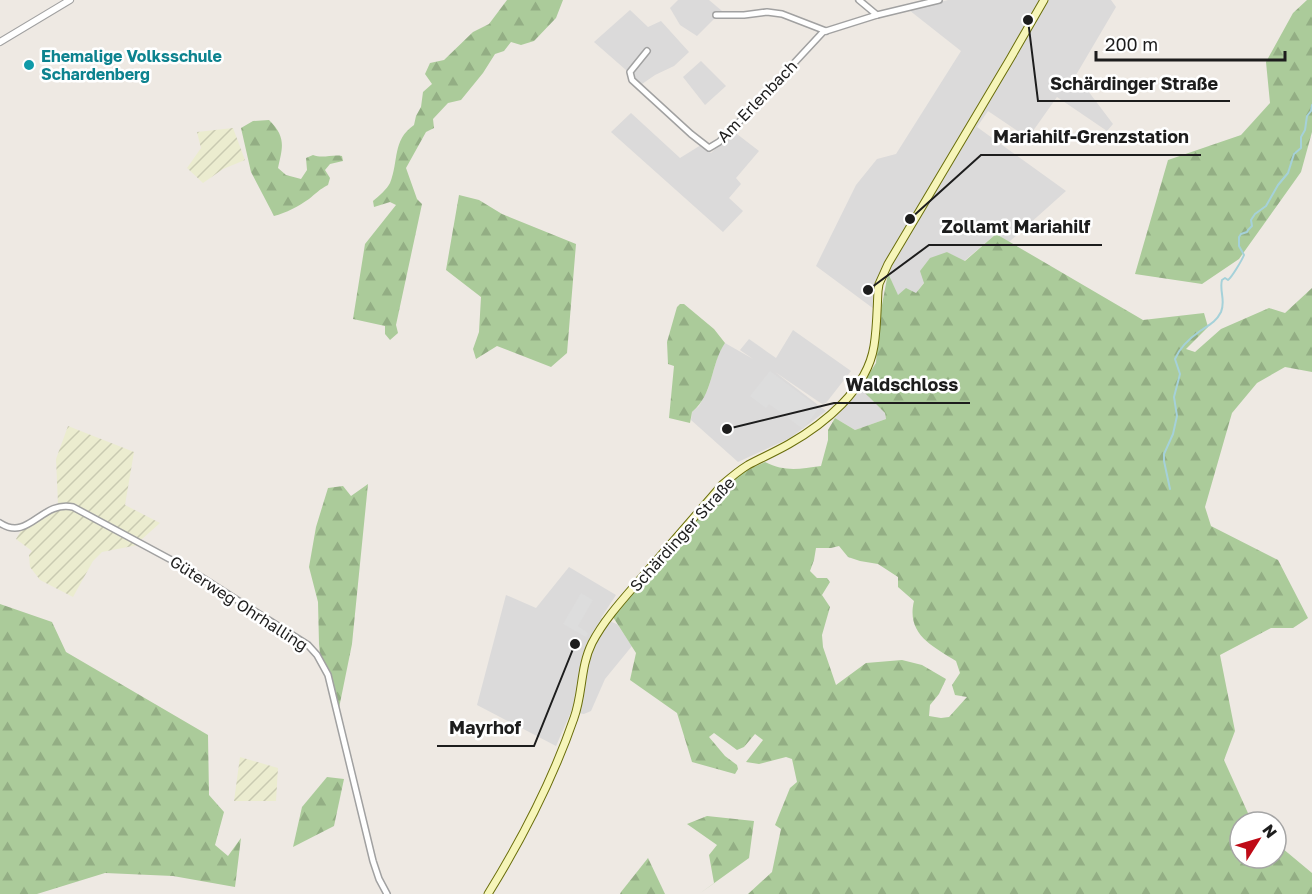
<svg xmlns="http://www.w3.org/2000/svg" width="1312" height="894" font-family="'Golos Text',sans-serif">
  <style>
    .residential { fill: #dbdada }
    .farmland { fill: url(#farmland-furrows) }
    .forest { fill: url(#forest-firs); fill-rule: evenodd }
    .parking { fill: #ddd }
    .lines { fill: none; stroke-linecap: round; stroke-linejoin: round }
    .stream { stroke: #a5d1d9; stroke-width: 2 }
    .minor-casing { stroke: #a1a1a1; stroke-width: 8 }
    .tertiary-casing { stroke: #a1a1a1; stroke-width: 8 }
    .secondary-casing { stroke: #696d0a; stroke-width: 9 }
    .minor { stroke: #fff; stroke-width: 5 }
    .tertiary { stroke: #fff; stroke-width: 6 }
    .secondary { stroke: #f6f5b9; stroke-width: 7 }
    .culture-dot { fill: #0f9aa8; stroke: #fff; stroke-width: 2 }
    .labels { text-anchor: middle; stroke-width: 5; stroke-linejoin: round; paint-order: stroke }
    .culture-label { font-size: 16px; font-weight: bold; fill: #0d838f; stroke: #fff; text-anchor: start }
    .street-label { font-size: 16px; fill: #1d1d1d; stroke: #fff }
    .leader { fill: none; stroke: #1d1d1d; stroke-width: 2 }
    .callout-dot { fill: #1d1d1d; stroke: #fff; stroke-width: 2 }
    .callout-label { font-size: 18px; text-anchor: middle; font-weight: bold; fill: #1d1d1d; stroke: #fff; stroke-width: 5; stroke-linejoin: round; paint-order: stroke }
  </style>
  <defs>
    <pattern id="farmland-furrows" width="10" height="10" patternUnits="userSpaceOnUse" patternTransform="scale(1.5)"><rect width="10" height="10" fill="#ebeccf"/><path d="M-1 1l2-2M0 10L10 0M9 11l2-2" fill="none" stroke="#c9cab1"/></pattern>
    <pattern id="forest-firs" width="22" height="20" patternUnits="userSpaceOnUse" patternTransform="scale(1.5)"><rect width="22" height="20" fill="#abcb9a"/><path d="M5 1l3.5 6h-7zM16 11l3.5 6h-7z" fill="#93ae84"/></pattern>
  </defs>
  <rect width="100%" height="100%" fill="#eee9e3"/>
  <!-- residential -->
  <g class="residential">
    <polygon points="678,0 709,0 722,11 697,36 680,25 670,8"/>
    <polygon points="948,0 1111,0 1116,7 1076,75 1113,124 1107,131 1057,97 1028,138 988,111 977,127 1066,191 1009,242 996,234 964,261 947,252 916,293 898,296 888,273 883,267 874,309 816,266 856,185 877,159 896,154 961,51 909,10"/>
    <polygon points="630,10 648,27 661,21 689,52 674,66 655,75 642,84 594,42"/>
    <polygon points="701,61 726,86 705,105 683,77"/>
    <polygon points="631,113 680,158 701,145 711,153 733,131 759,151 736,178 741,184 729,198 743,211 723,232 611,132"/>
    <polygon points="793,330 851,371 826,403 822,404 775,372 826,411 790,438 738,462 691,420 692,412 699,406 708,389 719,352 725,343 753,359 740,350 749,339 776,358"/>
    <polygon points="860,388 885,413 886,419 855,430 835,418"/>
    <polygon points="569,567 616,595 601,618 617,624 632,646 605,679 591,711 584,714 571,712 556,746 477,705 506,595 536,608"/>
  </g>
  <!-- farmland -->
  <g class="farmland">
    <polygon points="233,128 245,160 223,169 203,183 187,168 201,148 197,132"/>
    <polygon points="68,426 134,452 125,505 160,523 141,540 72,505 58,504 56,459"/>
    <polygon points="63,508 71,508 138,545 102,552 93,561 73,597 40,580 30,567 29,555 32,551 16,539 22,529 50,513"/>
    <polygon points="240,757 278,768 276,801 234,801"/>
  </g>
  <!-- forest -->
  <g class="forest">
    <path d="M507,0H563L556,18L534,41L521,45L511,42L504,51L495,54L483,73L461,100L448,103L433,119L434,128L426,132L406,168L417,199L422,204L396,325L398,333L390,340L385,334V326L353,319L365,244L396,205L390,202L374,207L373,201C379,196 387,189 390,183C399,161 392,140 414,125L416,116L421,107L423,92L432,84L425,74L430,63L444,60L473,32L489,24Z"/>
    <polygon points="1307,0 1312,0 1312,132 1301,172 1239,259 1202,284 1135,274 1168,160 1241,135 1270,103 1266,62 1293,13"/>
    <path d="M269,120C286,137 283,146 278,168L286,175L301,179L307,170L306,158L313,155C323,159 332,154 342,156L343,161L330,164L325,170L330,178L328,185C320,189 315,194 309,199C299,206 286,213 274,216L251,172L241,128L253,121Z"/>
    <polygon points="459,195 479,200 502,214 576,244 567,353 551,367 497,346 476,359 473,349 479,332 481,297 446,270"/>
    <path d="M996,234L1143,320L1204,313L1208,327L1186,349L1195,352L1221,329L1269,308L1285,313L1312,288V372L1285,367L1257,383L1232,413L1205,507L1211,526L1278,560L1308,618L1293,628H1271L1220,655L1235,731L1224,760L1252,822H1240V858H1276V843L1312,873V894H748L772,872L781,829L775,825L790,788L797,782L792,759L786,757L759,764L746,762L763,740L755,734L744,747L737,750L714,733L709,737L725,756L737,765L738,769L735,774L692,762L677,713L630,680L636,653L613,617L722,489L738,474L765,462C785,472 799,469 821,466L828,440V430L835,418L855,430L886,419L885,413L860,388L876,363L879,321L888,273L898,295L906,288L916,293L924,283L920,271L930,258L947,252L965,261ZM839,546L848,557L860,561L878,564L898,577V587L914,601C906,634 932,646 956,661L960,673L952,685L955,695L967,697L949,717L941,718L929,716L930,705L939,694L946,679L922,665L902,660L866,663L836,685L823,647L822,635L830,607L822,595L830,582L827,578H817L810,571L814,560L816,548H831Z"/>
    <path d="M680,304H684L714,329L725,343C710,365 714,394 692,412L690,423L669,418L674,366L668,364L667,342L677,307Z"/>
    <polygon points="368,484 352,644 339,708 321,664 319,644 318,602 309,567 316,527 328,488 343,486 351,496"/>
    <polygon points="0,604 52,622 66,652 208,735 209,795 224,812 215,845 228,856 241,838 235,887 173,876 105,873 37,894 0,894"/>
    <polygon points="327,777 344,779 334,826 293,847 302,807"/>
    <polygon points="707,816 754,821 749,858 699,894 714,883 709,855 717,845 687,824"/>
    <polygon points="648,858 665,894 620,894 621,892"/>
  </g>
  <!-- parking -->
  <g class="parking">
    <polygon points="770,371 819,408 803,429 769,404 766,408 750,396"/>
    <polygon points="581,593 593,600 578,626 588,633 586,637 563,624"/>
  </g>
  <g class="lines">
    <!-- stream -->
    <path class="stream" d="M1170,489L1164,461V454L1173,434L1177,416L1174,397L1180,374L1175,359C1180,347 1190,338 1200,331C1209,325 1216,322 1221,312C1226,301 1219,290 1222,280L1225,278L1228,280C1232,277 1242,260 1244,255L1239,246V237L1241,234L1247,232L1248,230L1252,226L1251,220L1255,214L1266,206L1278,185L1288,173L1294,154L1301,148V137L1305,130L1307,116L1311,111L1312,105"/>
    <defs>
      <g id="minor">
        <polyline points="859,0 877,15 939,0"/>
        <polyline points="716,15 744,15 767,12 782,14 826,31"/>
        <polyline points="647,51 630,72 632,80 691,134 709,148 719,142 743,118 823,32 877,15"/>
        <path d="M0,523C29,542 41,500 73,507L190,570L308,645L317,655L328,675L373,861L379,879L387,894"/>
      </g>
      <polyline id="tertiary" points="0,42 70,0"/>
      <path id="secondary" d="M488,894C522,839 553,779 574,718C583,694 580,667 592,643C605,618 626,596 644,575C670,545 696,515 722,485C730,478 738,471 748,465C761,458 775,452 789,444C824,424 867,390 874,346C877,328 877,309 878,291L879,284L888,264L1010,59L1044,0"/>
    </defs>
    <!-- minor casing -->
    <use href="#minor" class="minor-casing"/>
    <!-- tertiary casing -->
    <use href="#tertiary" class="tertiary-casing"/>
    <!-- secondary casing -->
    <use href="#secondary" class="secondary-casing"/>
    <!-- minor -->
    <use href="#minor" class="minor"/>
    <!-- tertiary -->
    <use href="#tertiary" class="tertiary"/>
    <!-- secondary -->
    <use href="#secondary" class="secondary"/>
  </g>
  <!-- markers -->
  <circle class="culture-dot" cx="29" cy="65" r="6"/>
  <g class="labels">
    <!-- culture labels -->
    <g class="culture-label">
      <text x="41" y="62">Ehemalige Volksschule<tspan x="41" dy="18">Schardenberg</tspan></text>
    </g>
    <!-- street labels -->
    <g class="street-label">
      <text transform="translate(757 101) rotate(-46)" y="6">Am Erlenbach</text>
      <text transform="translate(682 534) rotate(-48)" y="6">Schärdinger Straße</text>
      <text transform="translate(239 603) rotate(33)" y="6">Güterweg Ohrhalling</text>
    </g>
  </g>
  <!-- callouts -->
  <path class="leader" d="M1028 20L1038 101H1230M910 219L981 155H1201M868 290L929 245H1102M727 429L834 403H970M575 644L534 746H437"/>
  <g class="callout-dot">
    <circle cx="1028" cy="20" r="6"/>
    <circle cx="910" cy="219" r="6"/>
    <circle cx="868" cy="290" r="6"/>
    <circle cx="727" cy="429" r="6"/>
    <circle cx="575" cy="644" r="6"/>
  </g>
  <g class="callout-label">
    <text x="1134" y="90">Schärdinger Straße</text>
    <text x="1091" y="143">Mariahilf-Grenzstation</text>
    <text x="1016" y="233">Zollamt Mariahilf</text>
    <text x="902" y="391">Waldschloss</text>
    <text x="485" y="734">Mayrhof</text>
  </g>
  <!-- north arrow -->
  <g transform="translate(1258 840) rotate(53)"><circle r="28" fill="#ffffff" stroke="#a5a5a5" stroke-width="1.5"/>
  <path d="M0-4.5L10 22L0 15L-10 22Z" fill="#bf0a16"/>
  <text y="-9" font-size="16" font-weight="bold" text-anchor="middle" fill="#1d1d1d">N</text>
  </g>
  <!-- scale -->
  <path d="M1096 51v9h189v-9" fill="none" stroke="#1d1d1d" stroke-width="3"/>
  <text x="1105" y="51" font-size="18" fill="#1d1d1d" stroke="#ffffff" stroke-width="4.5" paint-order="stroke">200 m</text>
</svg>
